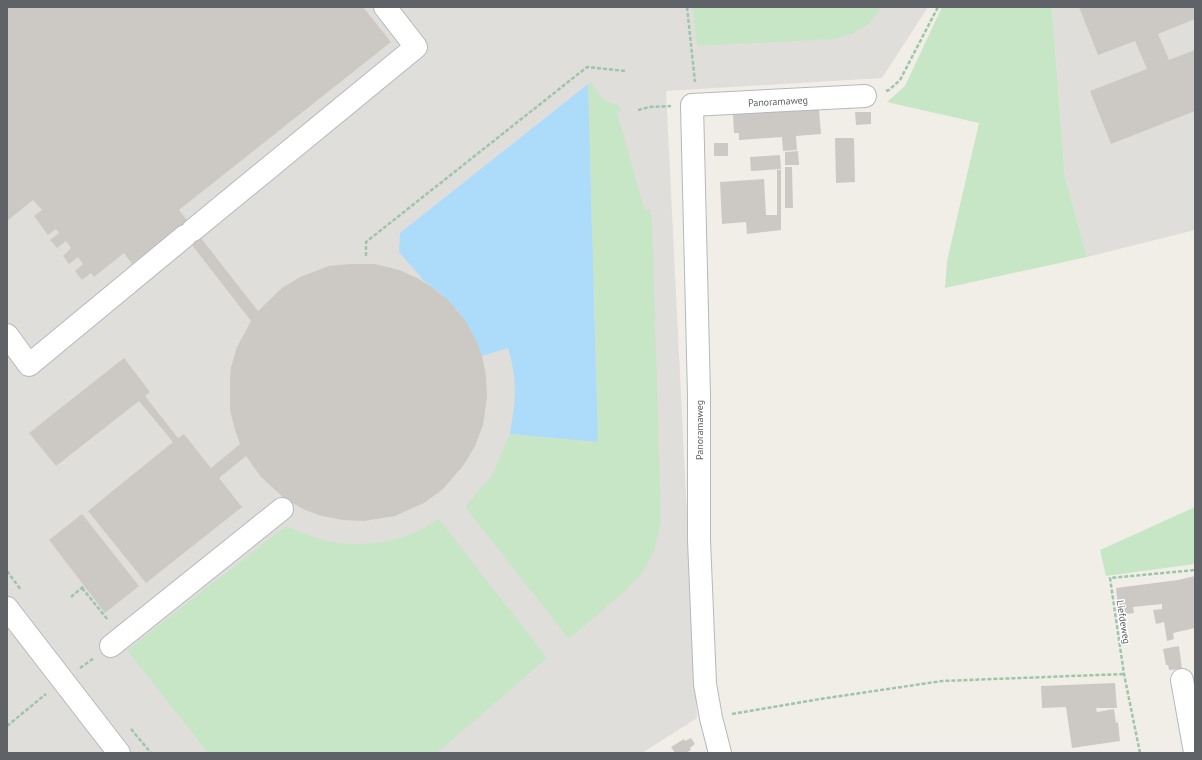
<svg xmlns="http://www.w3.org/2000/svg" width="1202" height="760" font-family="'PT Sans',sans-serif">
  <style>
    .industrial { fill: #e0deda }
    .green { fill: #c7e6c6 }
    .water { fill: #addcfb }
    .building { fill: #ccc9c5 }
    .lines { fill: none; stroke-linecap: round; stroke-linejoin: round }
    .minor-casing { stroke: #b5b8bc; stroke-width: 24 }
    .path { stroke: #9ec5a9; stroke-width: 2.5; stroke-dasharray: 4 2; stroke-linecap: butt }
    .minor { stroke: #fff; stroke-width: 22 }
    .labels { text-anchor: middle; stroke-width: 3; stroke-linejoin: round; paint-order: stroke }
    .street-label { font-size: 10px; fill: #5f6368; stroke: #fff }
  </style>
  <rect width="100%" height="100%" fill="#f1eee8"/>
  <!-- industrial -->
  <g class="industrial">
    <polygon points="7,7 928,7 882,78 666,91 697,718 642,753 7,753"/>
    <polygon points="1052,7 1195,7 1195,230 1087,257 1065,177"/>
  </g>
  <!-- green -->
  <g class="green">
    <polygon points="692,7 882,7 870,23 852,34 834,39 697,46"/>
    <polygon points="942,7 1052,7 1065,177 1087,257 945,288 947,261 979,123 887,102 905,86"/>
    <path d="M592,82C597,94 604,103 618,105L622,111L617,112L645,211L650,209L652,218L661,521L654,551L642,573L625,591L569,639L465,507L492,475L510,434L598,442L588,84Z"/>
    <polygon points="1195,507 1195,564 1106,576 1100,550"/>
    <path d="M439,519L547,658L437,753H208L127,650L286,526C301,532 316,539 333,542C361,547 395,543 420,530C427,527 433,522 439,519Z"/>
  </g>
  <!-- water -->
  <path class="water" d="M588,84L598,442L510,434C512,420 515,405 515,391C515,376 512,362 508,348L482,356L471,331L458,311L440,293L424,281L399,252L400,233Z"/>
  <!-- building -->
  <g class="building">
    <polygon points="7,7 363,7 391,42 179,210 258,311 282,288 300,277 329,266 350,264 375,264 399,270 417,278 432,287 449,301 465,320 477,342 482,356 486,375 487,397 483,425 475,446 463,466 442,490 424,503 395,516 364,521 343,520 322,516 305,510 284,498 261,477 246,456 219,478 242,507 146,583 88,511 173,442 139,401 56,466 29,433 124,358 150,392 145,396 178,438 184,434 211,468 240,444 235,430 230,410 230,378 231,367 237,347 251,321 178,227 132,264 124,253 94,277 91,273 82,280 75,271 83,264 78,257 69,264 63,256 71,248 66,241 57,248 50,240 59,233 56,229 48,235 34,216 42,210 33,200 7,221"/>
    <polygon points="1079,7 1195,7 1195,19 1158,34 1169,60 1195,50 1195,111 1111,144 1090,91 1147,69 1135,41 1098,55"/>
    <polygon points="819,109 821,134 796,136 797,150 783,151 782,137 739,140 739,133 734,133 733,114"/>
    <polygon points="855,112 871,112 871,124 856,125"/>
    <polygon points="835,138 853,138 854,139 855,182 836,183"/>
    <rect x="714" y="143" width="14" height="13"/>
    <polygon points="798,151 799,165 785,165 785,152"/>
    <polygon points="780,155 781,169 751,171 750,157"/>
    <polygon points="785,167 792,167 793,208 785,208"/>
    <polygon points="777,170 781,170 781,230 747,234 746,222 722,224 720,182 764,179 766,215 777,215"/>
    <polygon points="82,514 139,586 105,613 49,540"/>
    <polygon points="1195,576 1195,628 1173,633 1174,639 1167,641 1164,622 1156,624 1153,610 1162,609 1162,604 1133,607 1134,613 1119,615 1116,588 1178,580"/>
    <polygon points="1179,646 1182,669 1169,670 1168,665 1166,665 1163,649"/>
    <polygon points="1115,683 1117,708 1096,708 1097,712 1114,709 1116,723 1118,722 1120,741 1072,748 1066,707 1042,708 1041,686"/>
    <polygon points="691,738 695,744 690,748 691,750 686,753 675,753 671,747 684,739 685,741"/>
  </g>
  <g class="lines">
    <defs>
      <g id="minor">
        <polyline points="193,230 416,47 385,7"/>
        <polyline points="7,335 29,365 185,236"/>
        <polyline points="7,608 119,753"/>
        <polyline points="111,646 282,509"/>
        <polyline points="1182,680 1195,752"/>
        <polyline points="720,753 711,718 705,684 699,540 699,396 692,105 865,96"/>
      </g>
    </defs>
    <!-- minor casing -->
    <use href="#minor" class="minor-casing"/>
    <!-- path -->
    <g class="path">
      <polyline points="687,7 695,82"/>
      <polyline points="886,91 889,90 900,80 938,7"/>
      <polyline points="638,110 649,107 671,106"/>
      <polyline points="366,256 366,242 587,67 625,71"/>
      <polyline points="7,571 21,590"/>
      <polyline points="82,588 108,620"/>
      <polyline points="71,597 84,586"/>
      <polyline points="80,668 94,658"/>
      <polyline points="732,714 820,699 942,681 1124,674"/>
      <polyline points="7,726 46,694"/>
      <polyline points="131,729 151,753"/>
      <polyline points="1140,753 1124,674 1110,578 1195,570"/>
    </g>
    <!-- minor -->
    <use href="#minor" class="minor"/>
  </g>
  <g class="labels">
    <!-- street labels -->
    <g class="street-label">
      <text transform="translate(778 101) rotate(-3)" y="4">Panoramaweg</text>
      <text transform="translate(699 430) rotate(-90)" y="4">Panoramaweg</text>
      <text transform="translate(1124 622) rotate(81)" y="4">Liefdeweg</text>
    </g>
  </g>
  <!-- border -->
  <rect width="1202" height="760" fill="none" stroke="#5f6368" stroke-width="16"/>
</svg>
